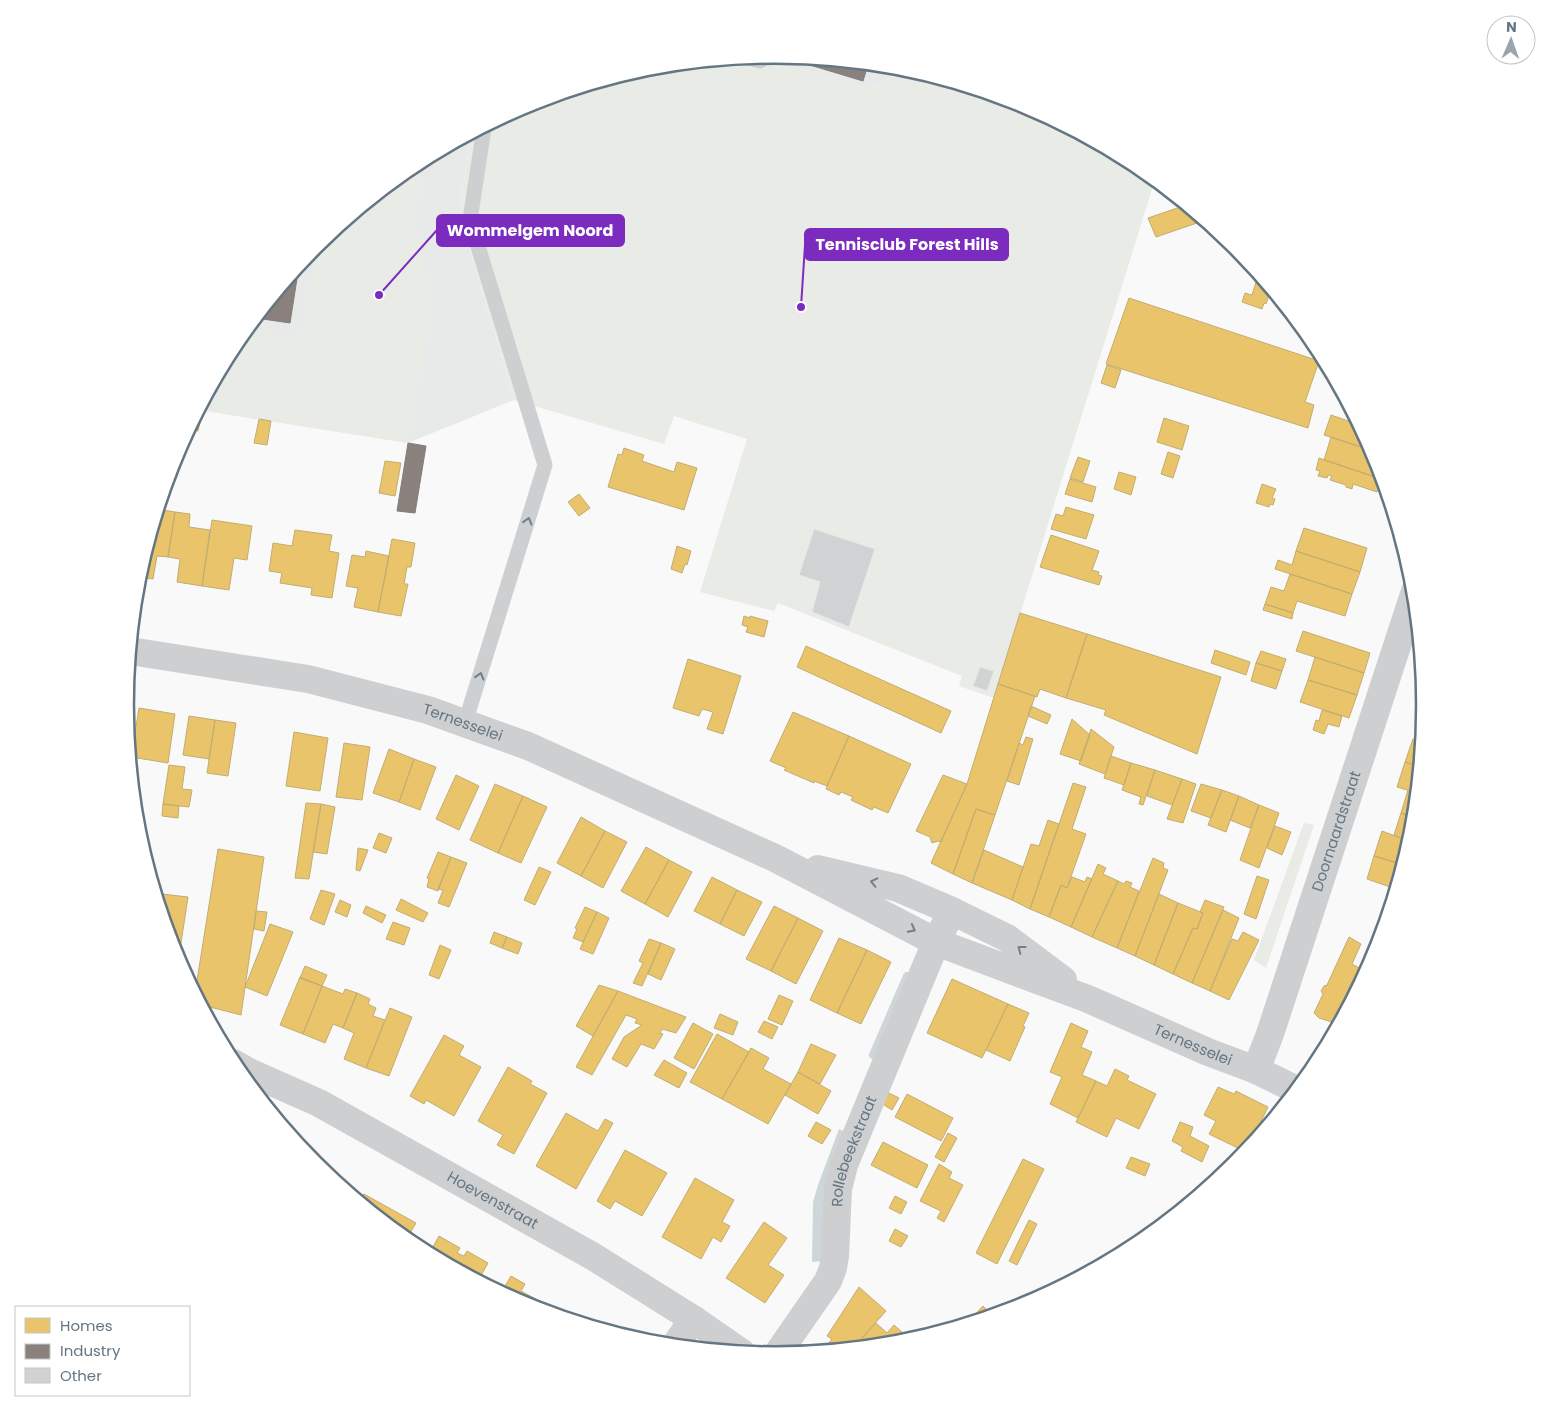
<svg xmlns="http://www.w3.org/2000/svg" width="1551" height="1411" font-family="Poppins,sans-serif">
  <rect width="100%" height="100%" fill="#f9f9f9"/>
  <path fill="#e8e9e9" d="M776,55l127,13 4,1 -37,20 -110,-32z
    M471,134l-12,80 55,186 -106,43 -208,-33 35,-66 81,-99 98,-81z"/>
  <path fill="#e8ebe6" d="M760,57l110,32 37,-20 118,36 112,60 23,19 -7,2 -159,512 -35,-12 3,-10 -184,-73 -4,8 -74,-19 47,-153 -73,-23 -10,28 -150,-44 -55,-186 12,-80 56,-30 122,-37z
    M424,160l-8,61 17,86 -25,136 -208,-33 35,-66 12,-15 53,9 16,-93 98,-81z
    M1304,823l10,2 -48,143 -12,-8z"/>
  <path fill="#ced6d9" d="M839,1129l8,4 -24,128 -11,1 1,-60 5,-17z"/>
  <path fill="#e9c46a" stroke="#c1ad72" d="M1186,205l8,7 3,11 -41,14 -8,-19z
    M1260,280l5,2 6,7 -5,15 -2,-1 -2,6 -20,-7 3,-9 7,2 4,-13z
    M1129,298l190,63 -14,41 9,3 -6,23 -202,-64z
    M1107,365l14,5 -6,18 -14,-5z
    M198,412l4,1 -4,18 -9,-2z
    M1331,415l26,9 1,-2 15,29 -49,-16z
    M1164,418l25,8 -7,24 -25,-8z
    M259,419l12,2 -4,24 -13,-2z
    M1331,437l42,14 11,29 -60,-20z
    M624,448l20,7 -2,6 32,11 3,-10 20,6 -13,42 -76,-23 10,-33 4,1z
    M1168,452l12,4 -7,22 -12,-4z
    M1078,457l12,4 -7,21 -13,-4z
    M1319,458l62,21 -4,13 -24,-8 -1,5 -6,-2v-2l-16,-5 2,-4 -4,-1 -1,3 -9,-2 2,-5 -4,-1z
    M385,461l16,2 -6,33 -16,-3z
    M1119,472l17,5 -5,18 -17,-6z
    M1070,479l26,8 -4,15 -27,-8z
    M1262,484l14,5 -4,9 3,1 -2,6 -3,-1 -1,3 -13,-4z
    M579,494l11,14 -11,8 -11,-14z
    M1066,507l28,8 -8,24 -35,-10 5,-15 7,2z
    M163,510l12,2 -7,45 -11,-1 -4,23 -15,-2 19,-61h5z
    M175,512l15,2 -1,13 21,3 -8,56 -25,-4 3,-23 -12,-2z
    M212,520l40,6 -5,34 -13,-2 -5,32 -27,-4z
    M1304,528l63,20 -7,24 -64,-21z
    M295,530l37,5 -3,16 10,2 -7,45 -21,-3 1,-7 -32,-5 2,-10 -13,-2 4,-28 19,3z
    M1051,535l48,16 -7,19 7,2 -1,3 4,1 -3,9 -59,-18z
    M392,539l23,4 -4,24h-4l-3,17h4l-7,32 -23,-4z
    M677,546l14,5 -4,14 -2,-1 -3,9 -11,-4z
    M366,551l23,5 -11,56 -24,-5 4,-19 -12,-2 6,-31 13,2z
    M1296,551l64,21 -8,22 -77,-25 3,-9 14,5z
    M1290,574l62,20 -7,22 -48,-15 -4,12 -28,-9 6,-17 13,4z
    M1265,604l28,9 -1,6 -29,-9z
    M1020,613l67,21 -21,64 -26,-9 -3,8 -39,-13z
    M744,616l6,2v-2l18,5 -4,16 -18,-5 2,-5 -6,-2z
    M1303,631l67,22 -6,20 -68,-22z
    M1087,634l134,43 -24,77 -93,-39 2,-5 -40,-12z
    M806,646l145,65 -10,22 -144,-66z
    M1215,650l35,12 -4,13 -35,-12z
    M1261,651l25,8 -4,12 -26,-8z
    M1315,657l49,16 -7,22 -49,-15z
    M688,659l53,17 -18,58 -16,-5 6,-17 -11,-3 -3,7 -26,-8z
    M1256,663l26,8 -6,18 -25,-8z
    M1308,680l49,15 -8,23 -49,-16z
    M998,684l37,12 -40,119 -19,-6 -23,65 -22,-11 36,-79z
    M1426,702v4l-1,12 -5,-1z
    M1031,706l20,9 -4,9 -19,-8z
    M139,708l36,6 -7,49 -37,-6z
    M1322,710l20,6 -3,11 -11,-3 -4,10 -11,-4 3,-10 3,1z
    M793,712l56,24 -22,50 -13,-5v2l-30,-13 2,-2 -16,-7z
    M189,716l26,4 -6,39 -26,-4z
    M1072,719l18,16 -9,26 -21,-7z
    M215,720l21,3 -8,53 -21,-3z
    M1091,729l23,18 -9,27 -26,-10z
    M294,732l34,6 -8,53 -34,-5z
    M849,736l62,28 -23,49 -14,-6 -2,3 -21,-10 2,-3 -12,-5 -2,3 -13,-6z
    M1026,737l7,2 -14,46 -12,-4 12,-38 4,2z
    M1413,739l9,3 -2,25 -15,-5z
    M344,743l26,4 -8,53 -26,-3z
    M389,749l25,10 -15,43 -26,-9z
    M1111,756l20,7 -7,22 -20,-7z
    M414,759l22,8 -16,43 -21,-8z
    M1405,762l15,5 -3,26 -20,-6z
    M1131,763l24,7 -12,35 -4,-1 2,-7 -19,-7z
    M169,765l16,2 -3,22 10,1 -3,17 -26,-3z
    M1155,770l27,9 -10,26 -25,-9z
    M456,775l23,11 -20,44 -23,-11z
    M943,775l24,9 -26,58 -3,-1 -6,2 -2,-6 -14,-6z
    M1182,779l14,5 -13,39 -16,-4z
    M1073,783l13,4 -14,42 14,5 -19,54 -6,-3 -12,32 -19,-8z
    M495,784l28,12 -25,57 -28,-13z
    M1201,784l21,6 -11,28 -20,-7z
    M1222,790l17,6 -13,36 -18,-7z
    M1408,790l9,3 -2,25 -14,-5z
    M523,796l24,11 -26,56 -23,-10z
    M1239,796l20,9 -9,23 -20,-8z
    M306,803l15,1 -12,75 -14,-1z
    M163,804l16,2 -1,12 -16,-2z
    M321,804l14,3 -8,47 -14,-2z
    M1259,805l20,8 -20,55 -19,-8z
    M976,809l19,6 -23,68 -19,-9z
    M1401,813l14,5 -4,24 -17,-7z
    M581,817l24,14 -24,45 -24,-13z
    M1048,820l11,4 -29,85 -18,-9 19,-56 8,2z
    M1275,826l16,6 -9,23 -15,-7z
    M605,831l22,11 -24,46 -22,-12z
    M1382,831l29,11 -7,23 -30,-9z
    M379,833l13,5 -6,15 -13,-5z
    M646,847l23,13 -24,44 -24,-13z
    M358,848l10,2 -8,21 -4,-1z
    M218,849l46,8 -23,158 -39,-10 -7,-12z
    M984,850l39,17 -11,33 -40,-17z
    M438,852l13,5 -13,34 -11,-4 2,-8 -2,-1z
    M1374,856l30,9 -8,24 -29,-10z
    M451,857l16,6 -18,44 -11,-4 5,-13 -5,-1z
    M1153,858l11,5 -1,5 5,2 -33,86 -18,-8z
    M669,860l23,12 -24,45 -23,-13z
    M147,864l7,1 -2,14z
    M1098,864l8,4 -3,6 15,7 -26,56 -21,-10z
    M539,867l12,5 -16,33 -11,-5z
    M1257,876l12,4 -13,39 -12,-5z
    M712,877l25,13 -17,34 -26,-13z
    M1072,877l13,5 2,-5 5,2 -21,48 -22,-10 12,-32 6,3z
    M1118,881l6,3 2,-3 6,2 -2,4 9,4 -22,57 -25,-11z
    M321,890l14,4 -11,31 -14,-6z
    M737,890l25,12 -18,34 -24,-12z
    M162,894l26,3 -9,59 -5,-2 -15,-50z
    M1159,894l19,9 -24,62 -19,-9z
    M401,899l27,14 -5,9 -27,-12z
    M340,900l11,5 -4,12 -12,-5z
    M1205,900l19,7 -32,76 -19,-9 20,-46 4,1 6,-16 -3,-1z
    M1178,903l25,10 -6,16 -4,-1 -20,46 -19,-9z
    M366,906l20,9 -4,8 -19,-10z
    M774,906l24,12 -27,53 -25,-12z
    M585,907l12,5 -14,30 -10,-4 4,-9 -2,-1z
    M1223,910l16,8 -29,73 -18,-8z
    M256,911l11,1 -3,19 -10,-2z
    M597,912l12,6 -16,36 -13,-5z
    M798,918l25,13 -27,53 -25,-13z
    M393,922l17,6 -6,17 -18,-6z
    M270,924l23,8 -26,64 -22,-9z
    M494,932l13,5 -5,11 -12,-5z
    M1243,932l16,8 -30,60 -19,-9 22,-52 6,2z
    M507,937l15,6 -4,11 -16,-6z
    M1349,937l12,7 -9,20 11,6 -25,54 -19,-6 -5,-5 9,-19 -2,-3 3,-5 3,-1z
    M839,938l28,12 -30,63 -27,-13z
    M649,939l12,4 -19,43 -9,-3 10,-20 -4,-2z
    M661,943l14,6 -14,31 -13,-6z
    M440,945l11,5 -12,29 -10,-4z
    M867,950l24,12 -30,62 -24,-11z
    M305,966l22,9 -5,11 -22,-8z
    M300,977l22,9 -19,48 -23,-9z
    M952,979l56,25 -26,54 -55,-25z
    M599,985l19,6 -25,45 -17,-10z
    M322,986l21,8 2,-5 12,4 -14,35 -10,-4 -8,19 -22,-9z
    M618,991l68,26 -10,16 -14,-4 -2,4 3,1 -9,15 -13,-5 -14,23 -15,-8 12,-22 18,-12 -7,-2 2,-4 -11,-4 -34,60 -16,-8z
    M357,993l13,6 -2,5 8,4 -3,8 12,4 -19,48 -22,-9 10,-26 -11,-5z
    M779,995l14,6 -11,24 -14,-6z
    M1008,1004l21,9 -6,13 2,1 -15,34 -24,-11z
    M390,1008l22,9 -23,59 -23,-8z
    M720,1014l18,8 -5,13 -19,-7z
    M764,1021l14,6 -6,12 -14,-7z
    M693,1023l20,11 -19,35 -20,-11z
    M1071,1023l17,8 -7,16 11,5 -10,23 14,6 -18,37 -28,-14 12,-27 -12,-5z
    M717,1034l32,18 -27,47 -32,-17z
    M444,1035l20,11 -5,9 22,12 -27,49 -28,-16 -2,4 -14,-8z
    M811,1044l25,11 -16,29 -22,-12z
    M751,1048l18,10 -6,11 28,15 -23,40 -46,-25z
    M664,1060l23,13 -8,15 -25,-13z
    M508,1067l24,14 -2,3 17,9 -33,61 -17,-9 6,-10 -25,-14z
    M1115,1069l14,7 -2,4 29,14 -17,35 -23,-11 -9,19 -31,-15 20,-41 11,5z
    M798,1072l33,19 -13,23 -33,-19z
    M1218,1087l16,7 2,-3 32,16 -22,45 -37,-18 7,-13 -12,-6z
    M887,1092l12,6 -7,12 -11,-7z
    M907,1094l46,24 -12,23 -46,-24z
    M566,1113l32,18 7,-12 8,4 -37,66 -40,-23z
    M816,1122l15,8 -9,14 -14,-8z
    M1180,1122l13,5 -3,9 19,10 -7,16 -21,-11 2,-4 -11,-6z
    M948,1133l9,5 -13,24 -9,-5z
    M883,1142l45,23 -11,23 -46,-23z
    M625,1150l42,23 -25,43 -27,-15 -5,8 -13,-8z
    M1131,1157l19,7 -5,12 -19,-8z
    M1023,1159l21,10 -47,95 -21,-11z
    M939,1164l13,8 -3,6 14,7 -19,37 -7,-4 4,-7 -21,-10z
    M321,1170l23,12 -3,4z
    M695,1178l39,22 -12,22 8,4 -9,16 -8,-5 -12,22 -39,-22z
    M364,1194l52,29 -10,17 -47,-39z
    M895,1196l12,6 -6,12 -12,-6z
    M1029,1220l8,4 -20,41 -8,-4z
    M764,1222l23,16 -19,27 16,10 -19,28 -39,-25z
    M895,1229l13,7 -7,11 -12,-6z
    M439,1236l21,12 -3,5 7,3 3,-5 21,12 -10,18 -49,-27z
    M511,1276l14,8 -4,7 37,20 -3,4 -29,-9 -25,-13z
    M859,1287l27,24 -33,37 -24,3 -4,-3 7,-9 -5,-3z
    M983,1306l10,10 -24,7 -1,-1z
    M582,1318l13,8 1,-1 11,6 -28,-9z
    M876,1323l11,10 7,-8 9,8 -11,12 -39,3z"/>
  <path fill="#8a817c" stroke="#7f7e7e" d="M808,58l45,5 14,5 -4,13 -53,-16 1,-4 -4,-1z
    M299,266l-9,57 -34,-5z
    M408,443l18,3 -11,67 -18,-2z"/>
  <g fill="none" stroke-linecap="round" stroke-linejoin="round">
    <path stroke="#ced6d9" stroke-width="8" d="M873,1055l34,-79"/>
  </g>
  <path fill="#d0d2d3" stroke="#e8e8e8" d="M814,529l61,20 -26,78 -37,-15 8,-30 -21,-7z
    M980,667l14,4 -7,20 -14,-5z"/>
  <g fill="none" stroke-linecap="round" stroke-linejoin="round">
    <path stroke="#cecfd0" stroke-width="15" d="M749,58l11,3
      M465,723l80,-258 -75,-245 14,-92"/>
    <g stroke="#cecfd0" stroke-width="28">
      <path id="s1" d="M130,651l178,28 120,31 100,36 247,112 161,84 152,57 120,53 48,18 41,20"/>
      <path d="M818,869l80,19 54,23 55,27 56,42"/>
      <path id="s2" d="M1256,1070l14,-36 145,-443"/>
      <path d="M675,1346l18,-27"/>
      <path id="s3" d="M776,1356l52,-75 5,-13 2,-12 3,-67 6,-24 92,-223 16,-31"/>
    </g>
    <path stroke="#cecfd0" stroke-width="28" id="s4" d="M233,1063l16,9 70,31 275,154 99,62 49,34"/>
  </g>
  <defs><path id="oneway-chevron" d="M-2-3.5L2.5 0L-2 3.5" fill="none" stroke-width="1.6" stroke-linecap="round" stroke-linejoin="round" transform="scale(1.25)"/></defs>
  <g stroke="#707f8b">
    <use href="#oneway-chevron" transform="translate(528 521) rotate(-73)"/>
    <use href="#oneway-chevron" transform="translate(480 676) rotate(-73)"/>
    <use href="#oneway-chevron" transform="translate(874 882) rotate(-167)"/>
    <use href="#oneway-chevron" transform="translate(912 929) rotate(28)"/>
    <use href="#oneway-chevron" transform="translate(1021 949) rotate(-143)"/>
  </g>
  <g text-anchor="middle" stroke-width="5" stroke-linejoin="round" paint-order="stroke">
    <g font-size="15" fill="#657683" stroke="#fff">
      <text dy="5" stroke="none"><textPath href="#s1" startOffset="341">Ternesselei</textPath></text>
      <text dy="5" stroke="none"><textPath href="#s2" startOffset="252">Doornaardstraat</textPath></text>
      <text dy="5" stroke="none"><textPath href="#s1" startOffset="1140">Ternesselei</textPath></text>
      <text dy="5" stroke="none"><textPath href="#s3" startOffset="225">Rollebeekstraat</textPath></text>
      <text dy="5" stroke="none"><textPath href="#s4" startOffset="294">Hoevenstraat</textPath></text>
    </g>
  </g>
  <path d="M0 0H1551V1411H0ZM134 705a641 641 0 1 1 1282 0a641 641 0 1 1-1282 0Z" fill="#fff" fill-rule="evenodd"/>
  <path fill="none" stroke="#657683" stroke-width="2.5" d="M134 705a641 641 0 1 1 1282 0a641 641 0 1 1-1282 0Z"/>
  <path fill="none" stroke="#7b2cbf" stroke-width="2" d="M379 295L437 230M801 307L805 245"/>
  <g fill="#7b2cbf" stroke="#fff" stroke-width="2">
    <circle cx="379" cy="295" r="5"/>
    <circle cx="801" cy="307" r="5"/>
  </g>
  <g fill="#7b2cbf" stroke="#7b2cbf" stroke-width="2">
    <rect x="437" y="215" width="187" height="31" rx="5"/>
    <rect x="805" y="229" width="203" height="31" rx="5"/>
  </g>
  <g font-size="16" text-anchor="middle" font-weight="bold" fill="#fff">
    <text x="530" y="236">Wommelgem Noord</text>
    <text x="907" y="250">Tennisclub Forest Hills</text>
  </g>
  <rect x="15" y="1306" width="175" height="90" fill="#ffffff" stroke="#c1c8cd"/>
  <rect x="25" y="1318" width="25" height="15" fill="#e9c46a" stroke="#c1c8cd"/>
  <text x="60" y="1331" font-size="15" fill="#657683">Homes</text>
  <rect x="25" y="1344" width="25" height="15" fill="#8a817c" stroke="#c1c8cd"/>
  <text x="60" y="1356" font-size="15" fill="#657683">Industry</text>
  <rect x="25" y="1368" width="25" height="15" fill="#d0d2d3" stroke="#c1c8cd"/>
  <text x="60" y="1381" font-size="15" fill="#657683">Other</text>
  <g transform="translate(1511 40) rotate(2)"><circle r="24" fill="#ffffff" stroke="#c1c8cd"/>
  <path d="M0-4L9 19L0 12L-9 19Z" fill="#99a4ac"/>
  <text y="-8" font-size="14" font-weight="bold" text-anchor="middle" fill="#657683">N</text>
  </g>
</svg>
